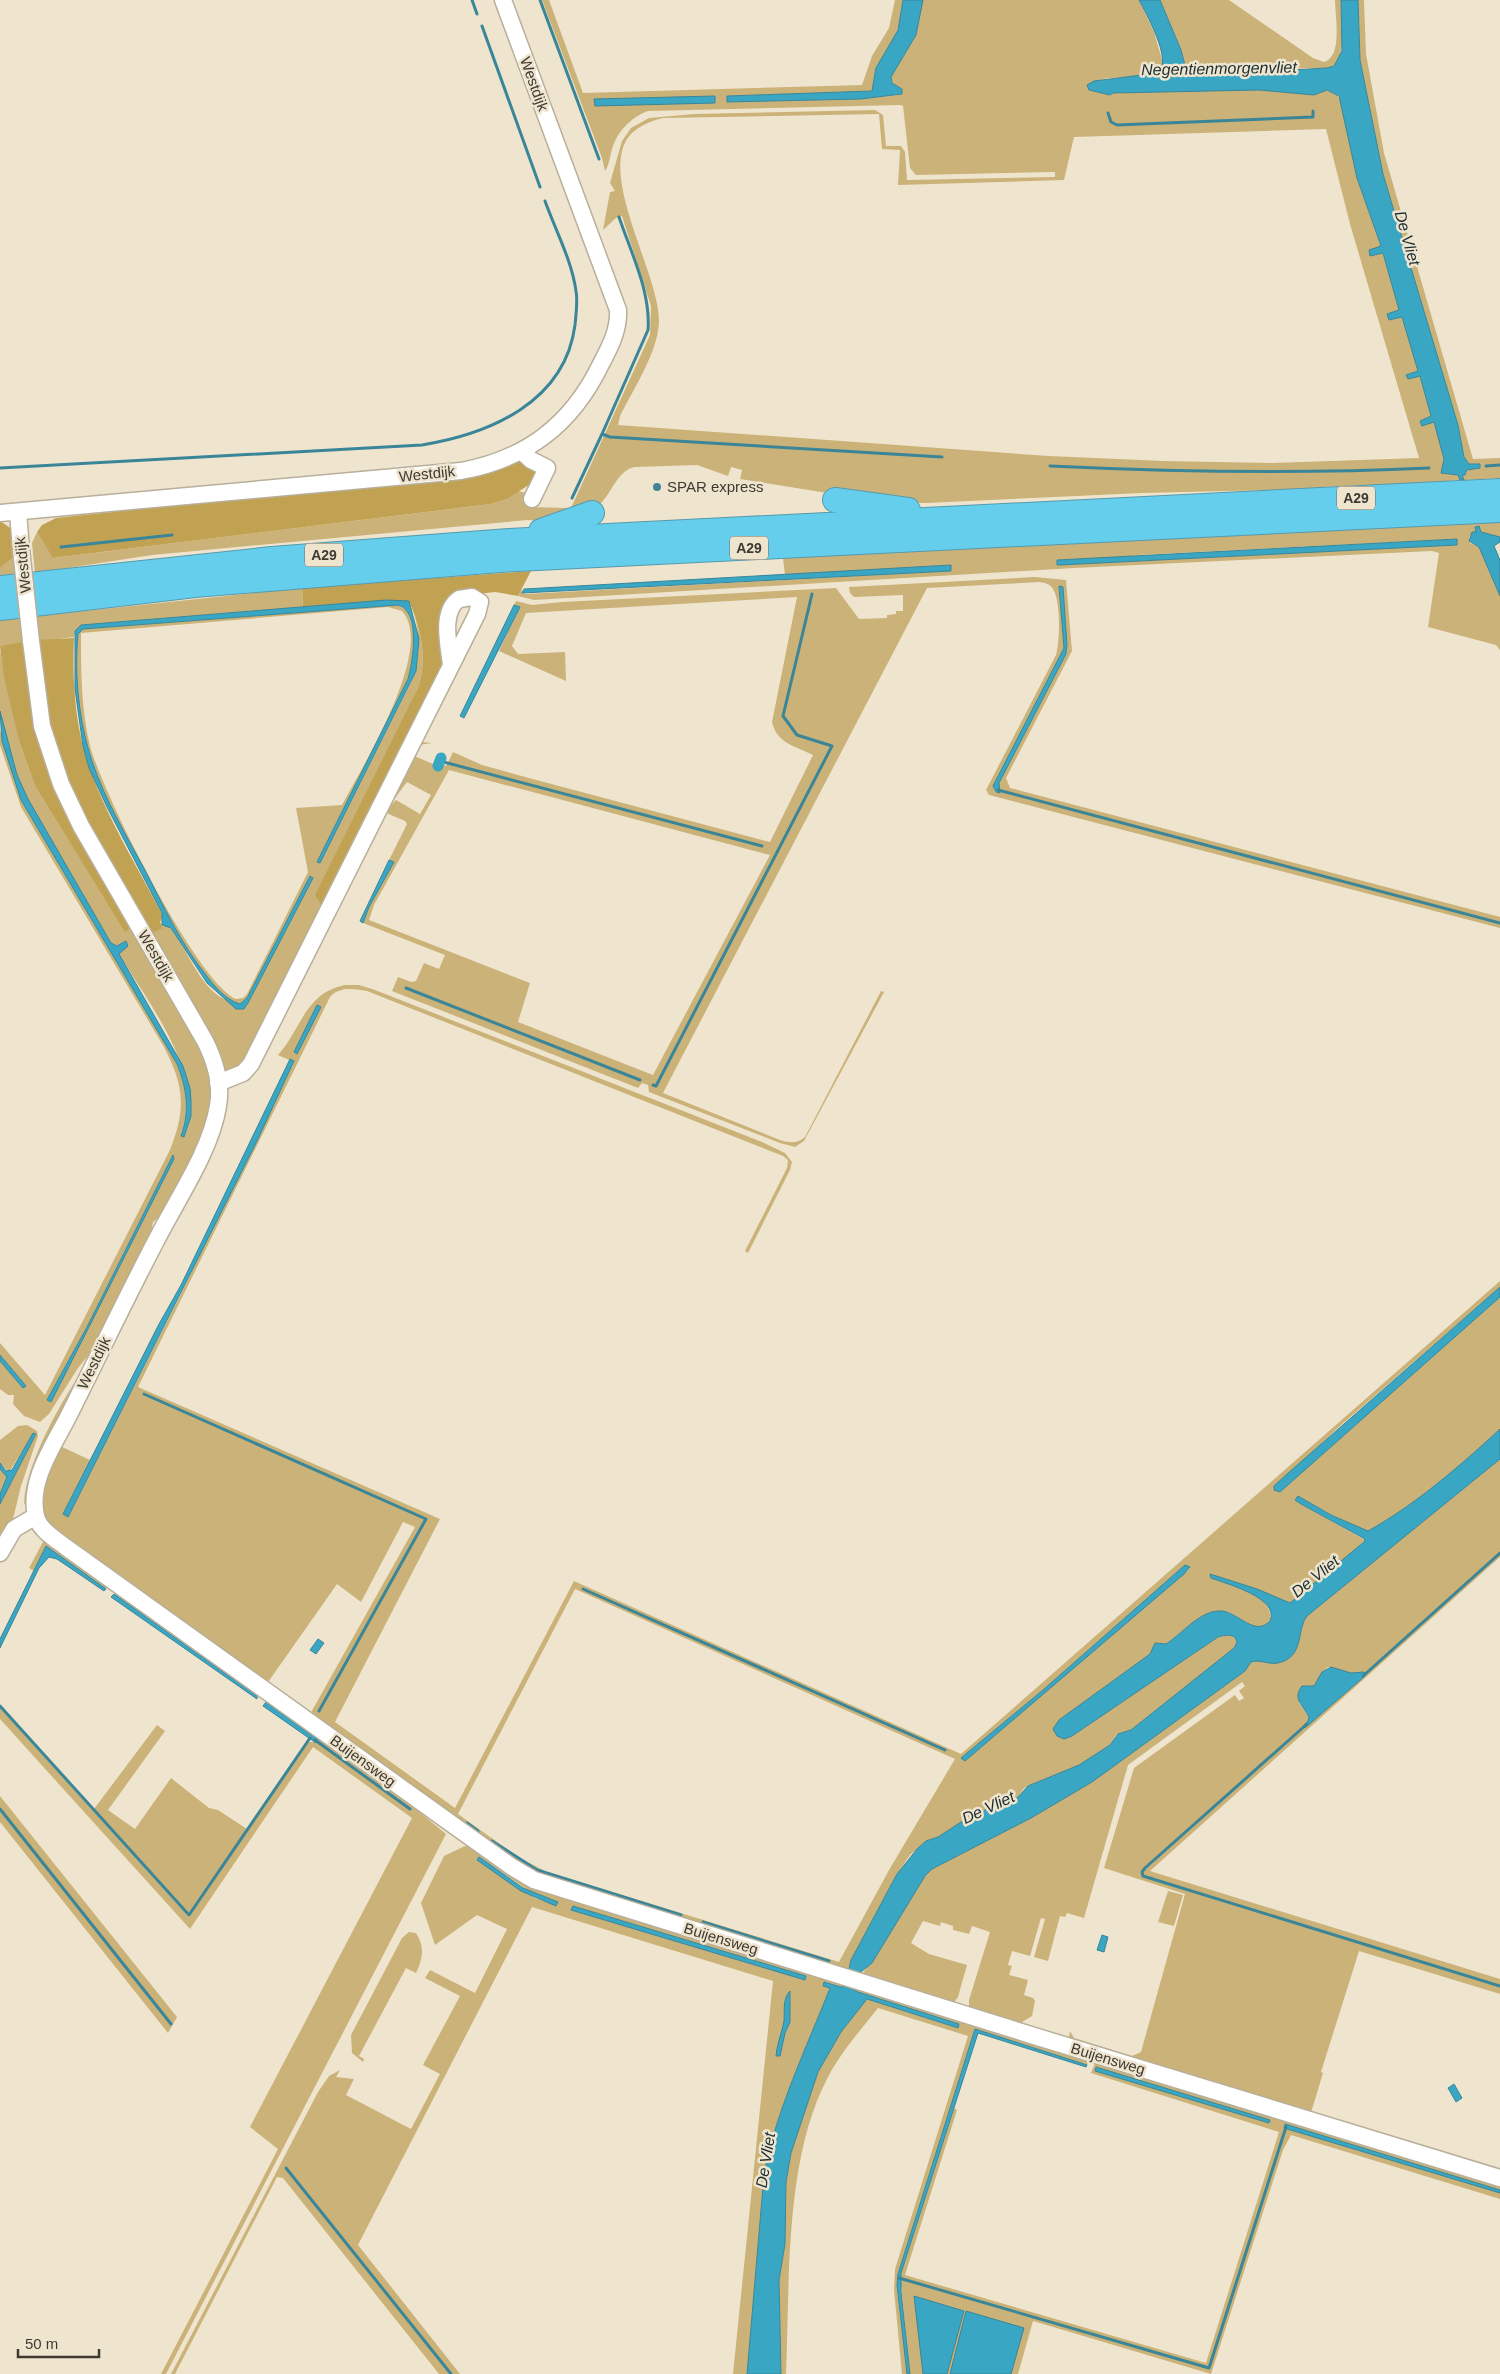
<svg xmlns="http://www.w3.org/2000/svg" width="1500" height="2374" font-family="Helvetica,sans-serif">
  <rect width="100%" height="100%" fill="#efe5cf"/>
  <path fill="#cbb278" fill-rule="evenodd" d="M542,0h7l34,93 279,-8 10,-29 17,-28 6,-28h8c-1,13 -3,26 -9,38 -11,21 -20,28 -21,53l-146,5v6l134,-3 37,-4 4,-6 -10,-6 -1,-6 25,-42 7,-35h216l15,32 9,31c-9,19 -42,12 -59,16 -5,1 -11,4 -15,6v3l21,7 3,-2 100,-3h61l36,4 14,-4 12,3 5,9 16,76 24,69 -11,9 13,-3 17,57 -12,4 2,6 12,-3 16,54 -11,4 13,1 11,40 -11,5 14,1 10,35 -2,16 16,2 2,5 -94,7 -1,-2 -44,2v2l-179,4 -215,10 -44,-1 -143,-23 2,-9 -11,-3 -3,9 -31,-11 -62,2c-17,2 -24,28 -36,38 -15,13 -53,16 -71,15l-376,35 -117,18 -3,-30 5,-11 17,26 437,-54 16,-5 11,-8 8,2 1,14 44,1 79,-173 1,-29 -29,-90 -6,2 -13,12 7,-38 5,-1 -5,-8 12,-42 9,-13 18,-10 45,-4 181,-4 8,5 3,31h15l4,6 2,28 148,-3v-5l-139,3 -6,-7 -7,-62 -3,-1 -252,6c-17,6 -31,21 -36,38 -2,7 -3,17 -7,22l-3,-13zM879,114l3,35 18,1 -2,35 166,-5 10,-43 252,-8 24,95 69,234 -147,5 -108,-2 -115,-5 -431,-31 2,-9c13,-26 39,-66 39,-95 0,-47 -58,-140 -32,-182 7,-11 23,-18 36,-21z
    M1160,0h69l84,58 11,4c19,-5 11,-46 11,-62h6c0,17 8,64 -13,68l-134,2 -10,-6 -3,-14z
    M1358,0h6l2,54 18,99 89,306 27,-1v20l-36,2 -2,-5h3l4,-6 11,-1v-4h-11l-5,-7 -6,-32 -75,-251 -23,-114z
    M1500,522v15l-19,-4 -2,-6 -2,5h-5l-3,6 1,5 9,4 21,49v54l-4,-5 -68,-18 11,-74 -7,-2 -358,17 -540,32 -16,-4 4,-7v4l4,1 425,-23v-6h-2l-164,10 -2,-17zM1456,539l1,6 -397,20 78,-10z
    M11,556h3l4,20 -18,2v-10z
    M1035,577l31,3 6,71 -66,127 4,10 490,129v11l-511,-133 -3,-5 70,-135c4,-14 5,-53 -3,-66 -3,-5 -8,-6 -13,-7l-113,6 -264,505 117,47c10,3 17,4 25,-3l76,-146 3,1 -80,149 -9,6 -15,-4 -131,-51 -1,-7 -6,-2 -4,5 -246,-97 6,-14 13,5 5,-1 8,-18 15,6 6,-14 -82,-32 6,-16 25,-45 -5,-2 18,-36 -2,-3 -21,-9 12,-12 24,14 11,-19 -24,-13 -12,16 -7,3 -2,-2 30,-55 6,-2 10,1 -13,2 -7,10 28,12 7,-2 6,-13 29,13 47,13 241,64 43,-87c-17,-9 -36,-11 -41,-33l25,-125 -271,16 -14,33 6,8 47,-2 1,29 -67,-30 20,-43 -5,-3 2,-4 16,4 30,-3 274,-14 23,31 28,-1v-3l9,-1v-3h7v-16l-49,2 -4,-4 -1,-6zM1059,587h4l4,65 -68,131 1,10 -5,-1 -2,-6 71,-138zM449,770l321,85 -117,220 -135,-53 12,-39 -161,-63 5,-15z
    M302,588l1,19 -222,18 -6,6 -1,6 -74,9v-26z
    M398,605l9,6c10,21 7,46 1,68l-91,183 3,1 92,-183c8,-21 8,-42 3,-64 8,25 11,47 3,72l-93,223 -77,151 -20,11 -5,-4 -74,-135 14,-7 -1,-2 7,1c17,20 30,61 55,73 7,3 15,5 22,8l67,-129 -3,-2 -63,122 -7,6c-14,-5 -26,-18 -35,-29 -23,-30 -41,-67 -59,-101 -19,-37 -41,-73 -54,-113 -13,-39 -18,-86 -14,-127l5,-5zM388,607l14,4c34,37 -40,156 -60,194l-46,3 12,64 -61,122 -4,4 -7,1c-40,-17 -134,-208 -146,-253 -9,-37 -9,-76 -9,-113z
    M0,650l19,91 16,45 90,145 9,-5 69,120 11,43 -4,33 -47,93 -10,7 -3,15 -55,110 -17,21 -29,46 -9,8 -16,-6 -11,-12 1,-9h-6l-8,-6v-28l23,27 3,-2 -26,-31v-12l45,52 124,-243c17,-41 16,-65 -5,-105l-143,-240 -21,-62v-15l21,70 156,264c10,25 12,47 4,71l3,2c26,-56 -37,-136 -65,-183l9,-8 -2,-5 -9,5 -6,-3c-40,-68 -102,-152 -111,-232 0,-20 0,-41 0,-61zM173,1155l1,4 -124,243 -3,-2 40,-73z
    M345,985h14l16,5 387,152 23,11 7,9 -2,8 -42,83 -3,-2 42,-83 1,-8 -5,-4 -416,-165c-13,-2 -27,-5 -37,6l-192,390 302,132 -105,203 120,86 119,-227 387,173 539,-473v6l-160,139 -67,63 7,3 220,-195v132c-40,37 -85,76 -132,102l-37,-16 -33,-19 3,8 64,36 -11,12 -64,51 -18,-7h-15c14,9 22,31 -2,31 -10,-4 -18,-12 -28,-15 -23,-6 -44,21 -61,32l-10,-1 -6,11 -89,65 -6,14 9,6 8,-3 146,-99 12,-2 7,5 -3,8 -103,82 -15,5 -6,10 -31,20 -55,23 -7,10 -10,7 -20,3 -12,11 -14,3 -23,15 -12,4 -16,14 -13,19 -46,86 -3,13 -316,-100 -192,-140 -31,-17 106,-189 -12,-5 -42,80 -24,-18 -71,101 -193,-139c-7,-7 -18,-14 -23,-22 -19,-25 0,-54 10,-78l30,14 -27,54 5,3 112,-221 114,-234 -16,-7c24,-27 27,-62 67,-70zM1185,1565l5,3 -6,6 -219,187 -3,-4 81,-67zM575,1589l380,170 -66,111 -50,92 -294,-91 -27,-14 -60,-43z
    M88,1363l-60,143h-2l-2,-3c2,-41 39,-106 64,-140z
    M27,1425l10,6 1,5 -17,50 -8,33 -13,25v-40l36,-70 -2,-1 -25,39 -9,-9v-23l18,-14z
    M1500,1459v98l-350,314 350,108v15l-141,-43 -38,121 2,1 -13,43 -239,-72 -2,-7 1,-6 4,7 58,18 9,-4 44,-158 -81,-26 30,-100 101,-73 4,6 5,-3 -5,-7 6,-5 -3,-4 -114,83 -44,153 -17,-5 -2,4 -5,-1 -12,45 -14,-4 11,-38 -4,-1 -11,38 -18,-5 -4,14 4,1 -3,9 19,5 -4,15 9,3 2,3 -3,15 -17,10 -46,-15v-11l21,-68 -18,-6 -3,8 -16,-4v-4l-12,-4 -1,4 -17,-5 -12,22 18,11 38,11 -9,32 -6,8 -92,-28 23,-32 40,-66 9,-10 99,-51 61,-36 153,-111 6,-9c9,-3 18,3 27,1 26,-6 18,-33 29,-47zM1328,1667l23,6 13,-1 2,2 -61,54 -1,-2 4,-5 1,-4 -10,-14 8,-16 7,-1 8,-14z
    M0,1469l7,8 -7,17z
    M44,1540l64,45 -2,4 -60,-43 -12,25 -5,-3z
    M116,1591l142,104 -144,-101z
    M272,1700l145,104v6l29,24 -280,540h-5l117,-225 -28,-22 162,-309 -99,-71 -123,182 -190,-210v-11l189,209 119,-175h8l2,-2 -52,-38z
    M157,1725l8,6 -57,79 27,19 36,-51 38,30 9,2 29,19 -58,85 -95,-105z
    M0,1796l177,221 -9,16 -168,-211z
    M465,1846l6,1 42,26 333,109 -3,5 -18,-5 -2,4 7,2c-24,61 -54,121 -66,187l-17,199h-14l40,-393 -241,-74 -174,338 102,129h-21l-156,-196 -6,-1 -102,197h-4l147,-282 11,-16 11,-6 -4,7 18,2 -8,16 65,34 29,-55 -17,-9 37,-69 -35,-18 5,-8 45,23 32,-64 -30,-14 -42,30 -14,-42 23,-47zM479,1857l50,34 28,11v3l-22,-7 -58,-38zM573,1906l233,70 -1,4 -233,-70z
    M1168,1891l15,4 -9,31 -16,-4z
    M409,1932l7,1c9,14 7,25 0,40l-10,-5 -47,88 5,3 -1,3 -11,-9 -1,-18 51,-97z
    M857,1985l232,75v2l-2,3 -112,-36 -77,245 -1,11 10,89h-5l-8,-84 1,-21 73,-233 -90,-28c-18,23 -38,45 -51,71 -43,83 -37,203 -41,295h-5l-2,-94 6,-36 1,-62 5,-29 27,-81 23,-40 26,-33 90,29 2,-4 -104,-33z
    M1095,2063l405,120v16l-209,-64 -8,15 -72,224 -178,-53 -15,53h-108l-10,-98 54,-168 3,2 -52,165 301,88 73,-231 -188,-59z"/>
  <path fill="#c1a253" d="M522,461l10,6 5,7 -2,7 -28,18 -16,5 -438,54 -16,-26 5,-7 14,-7 159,-17z
    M0,521l12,8 2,27 -14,12z
    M531,571l-13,25 -23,-4 -34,4 -14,62 -122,253 -10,-16 103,-207c10,-30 3,-59 -9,-87l-106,6 -1,-19z
    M74,638c-2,43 1,90 16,131 18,51 48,99 73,147l-3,6 3,6 -14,6 -64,-112 -32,-72 -18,-110z
    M28,641l10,81 96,204 -9,6 -90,-146 -16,-45 -15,-64 -4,-31z"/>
  <path fill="#39a6c3" stroke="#3a8698" d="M903,0h20l-7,35 -25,42 1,6 10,6v5l-41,5 -134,3v-6l145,-5 4,-23 22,-38z
    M1139,0h21l21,50 4,15c17,13 116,4 142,3l7,-2 8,-15 -1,-51h17l2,60 23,114 75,251 6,32 5,7h11v4l-13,2 -2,5h-3l2,5h-4l-2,-5 -17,-2 3,-14 -10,-37 -12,4 -2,-5 11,-5 -11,-40 -12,3 -2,-4 12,-4 -16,-54 -13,3 -2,-6 12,-4 -16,-57 -13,3 -1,-6 12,-4 -24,-68 -18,-82 -12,-6 -13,5 -55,-5 -146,3 -3,2 -21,-5 -2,-5 7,-4 56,-7 12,-8c4,-16 -15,-51 -23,-66z
    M715,96v7l-120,3 -1,-7z
    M1479,526l2,6 19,5v5l-6,4 6,14v36l-21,-49 -10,-6 3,-9h4l-1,-5z
    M1457,539v6l-397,20h-3v-5z
    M951,565v6l-429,22 2,-4z
    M1059,586l4,1 4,58 -1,9 -67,129 1,10 -4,-1 -3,-6 71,-138z
    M386,600l23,1 10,38 -3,32 -96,192 -3,-1 91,-183c5,-17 13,-68 -10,-74l-315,24 -5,5c-4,41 1,88 14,127 13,39 34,74 53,109 18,35 36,74 61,105 8,11 20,25 34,29l7,-6 63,-122 3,2 -65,125 -4,6h-8l-29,-26 -36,-55 -9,-3v-12l-55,-106 -18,-39 -6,-22 -8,-57v-58l6,-6z
    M514,605l6,2 -56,111 -4,-2z
    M0,711l17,64 11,24 83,144 6,3 9,-5 2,5 -9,8 64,112 7,22 1,12v16l-7,21 -3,-1c9,-25 6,-47 -4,-72l-156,-264 -19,-59z
    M389,860l5,2 -25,45 -6,16 -3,-2z
    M317,1005l4,2 -24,47 -3,-2z
    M290,1059l4,2 -37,80 -189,376 -5,-3 96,-190 22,-39z
    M173,1155l1,4 -123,243 -4,-2 40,-73z
    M1500,1287v10l-220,195 -6,-2v-4l12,-11z
    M0,1355l26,31 -3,2 -23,-27z
    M1500,1429v30l-193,157c-11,14 -2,41 -29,47 -9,2 -18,-4 -27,-1l-6,9 -153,111 -61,36 -99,51 -7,7 -53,87 -11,9 -6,19 104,33 -1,4 -91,-29 -26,33 -23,40 -27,81 -5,29 -1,62 -6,36 2,94h-34l17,-199c12,-65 42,-126 66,-187l-7,-2 1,-4 17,5 4,-1 6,-26 46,-86 20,-25 9,-8 12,-4 23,-15 14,-3 12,-11 20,-3 10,-7 11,-12 51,-21 31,-20 8,-11 13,-4 103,-82 3,-6c-2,-9 -12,-7 -19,-5l-146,99 -8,3 -7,-3 -4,-7 6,-9 91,-66 5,-11 11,1c16,-10 35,-35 56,-33 17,2 33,26 48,10 10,-23 -43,-37 -59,-43l-1,-4 47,15 33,14 74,-61 1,-3 -64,-35 -6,-4 3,-4 33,19 37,16c47,-26 92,-65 132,-102z
    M33,1433l3,1 -36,70v-10l7,-17 -7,-8v-6l6,8 6,-1z
    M46,1546l60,43 -2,2 -47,-32 -8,-2 -10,11 -39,80v-9z
    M1185,1565l5,2 -6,7 -219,187 -4,-3 82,-68z
    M114,1594l143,102v3l-146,-102z
    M318,1639l6,4 -8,11 -6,-4z
    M1331,1667l20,6 13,-1 2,3 -61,53 -2,-2 5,-5 1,-4c-6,-12 -17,-18 -7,-31h12l8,-14z
    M266,1702l52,38 -2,3 -53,-37z
    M479,1857l44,31 35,14 -2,4 -35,-15 -44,-31z
    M573,1906l233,70 -1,4 -234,-70z
    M1102,1935l6,2 -4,15 -7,-2z
    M790,1991v31l-5,11 -5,23h-4c1,-13 6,-23 8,-35 1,-11 -2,-21 6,-30z
    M975,2029l112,36 -1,2 -108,-34 -77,240v19l9,82h-3l-10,-89 1,-11z
    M1096,2067l174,53 -1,3 -174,-52z
    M1454,2084l8,14 -6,4 -8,-14z
    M1285,2124l215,66v3l-216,-65z
    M914,2296l50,15 -17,63h-24z
    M966,2311l58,17 -13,46h-61z"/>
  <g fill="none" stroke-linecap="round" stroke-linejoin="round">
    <path stroke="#3a8698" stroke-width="3" d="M472,0l5,14
      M540,0l59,159
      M482,26l58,161
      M1108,113l3,9 6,3 196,-8v-6
      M619,217c12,36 32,75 29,113l-46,104 8,3 332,20
      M1050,466c126,6 253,8 379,2
      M1486,466l14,-1
      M0,468l422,-23c68,-11 143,-43 153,-120 1,-11 3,-23 1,-34 -4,-30 -21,-62 -31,-90
      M572,498l30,-64
      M61,547l111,-12
      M440,761l322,85
      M998,790l502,133
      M406,988l234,92
      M653,1085l3,1 176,-340 -35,-11 -14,-19 29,-122
      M144,1394l282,125 -107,192
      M583,1589l362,161
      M1363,1676l137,-123
      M0,1706l189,209 121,-177
      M1307,1724l-162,144 -3,4 1,4 357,110
      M315,1740l95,69
      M0,1809l171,215
      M467,1823l11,8
      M492,1841l45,29 144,45
      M703,1922l126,39
      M286,2168l165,206
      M899,2278l310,90 77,-241"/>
    <path stroke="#39a6c3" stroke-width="11" d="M438,766l3,-8"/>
    <g stroke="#b8af9a" stroke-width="19">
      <path id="minor" d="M521,451l10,9 16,8 -15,31
        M18,512l3,37
        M0,513l461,-42c66,-12 111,-47 140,-107 9,-17 18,-34 17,-54l-115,-310
        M31,641l11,85 19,58 20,42 124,215c10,20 17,43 13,65 -7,44 -40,92 -60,131 -31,59 -60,120 -90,180 -15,29 -40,65 -32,99 3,14 21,24 31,32l389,279 56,40 22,13 497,155 469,143
        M218,1083l25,-10 8,-9 226,-450 3,-12 -8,-5 -13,2c-19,13 -10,47 -8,66
        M0,1553l14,-24 22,-13"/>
    </g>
    <g stroke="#579aab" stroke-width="26">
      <path id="highway" d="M835,500l73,10
        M541,531l51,-18
        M0,588l272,-29 237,-18 991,-50
        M0,608l195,-23 305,-25 1000,-50"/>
    </g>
    <use href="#minor" stroke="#fff" stroke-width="16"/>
    <use href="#highway" stroke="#65ceec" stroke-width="24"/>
    <g stroke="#b8af9a" stroke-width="19" stroke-linecap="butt">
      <path id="minor-bridge" d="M21,549l10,92"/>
    </g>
    <use href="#minor-bridge" stroke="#fff" stroke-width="16"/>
  </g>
  <circle fill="#418294" stroke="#efe5cf" stroke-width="2" cx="657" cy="487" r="5"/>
  <g text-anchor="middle" stroke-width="5" stroke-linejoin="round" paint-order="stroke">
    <g fill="#efe5cf" stroke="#736d61" stroke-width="1">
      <rect x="1337" y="486.5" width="38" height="23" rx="4"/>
      <rect x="730" y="536.5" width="38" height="23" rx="4"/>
      <rect x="305" y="543.5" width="38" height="23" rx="4"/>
    </g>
    <g font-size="14" font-weight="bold" fill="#3e3a32">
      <text x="1356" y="503">A29</text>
      <text x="749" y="553">A29</text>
      <text x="324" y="560">A29</text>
    </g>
    <g font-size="15" fill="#3e3a32" stroke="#efe5cf">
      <text transform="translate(534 84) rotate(70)" y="5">Westdijk</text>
      <text transform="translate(427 474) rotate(-6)" y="5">Westdijk</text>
      <text transform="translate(23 565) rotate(-96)" y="5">Westdijk</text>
      <text transform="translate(156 956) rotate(60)" y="5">Westdijk</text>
      <text transform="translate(94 1363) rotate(-64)" y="5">Westdijk</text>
      <text transform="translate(363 1761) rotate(36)" y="5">Buijensweg</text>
      <text transform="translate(721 1939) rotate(17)" y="5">Buijensweg</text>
      <text transform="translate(1108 2059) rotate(17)" y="5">Buijensweg</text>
    </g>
    <g font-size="15" fill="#3e3a32" stroke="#efe5cf" text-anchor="start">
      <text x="667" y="492">SPAR express</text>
    </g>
    <g font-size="16" font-style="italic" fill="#1a2d33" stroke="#efe5cf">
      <text transform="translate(1219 68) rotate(-1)" y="6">Negentienmorgenvliet</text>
      <text transform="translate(1408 238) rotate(74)" y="6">De Vliet</text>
      <text transform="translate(1315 1576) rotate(-39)" y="6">De Vliet</text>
      <text transform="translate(988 1807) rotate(-25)" y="6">De Vliet</text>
      <text transform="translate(765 2160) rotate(-81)" y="6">De Vliet</text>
    </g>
  </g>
  <path d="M18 2349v8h81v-8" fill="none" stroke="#3e3a32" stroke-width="2.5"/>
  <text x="25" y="2349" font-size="15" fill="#3e3a32" stroke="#efe5cf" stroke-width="4" paint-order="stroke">50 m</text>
</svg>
